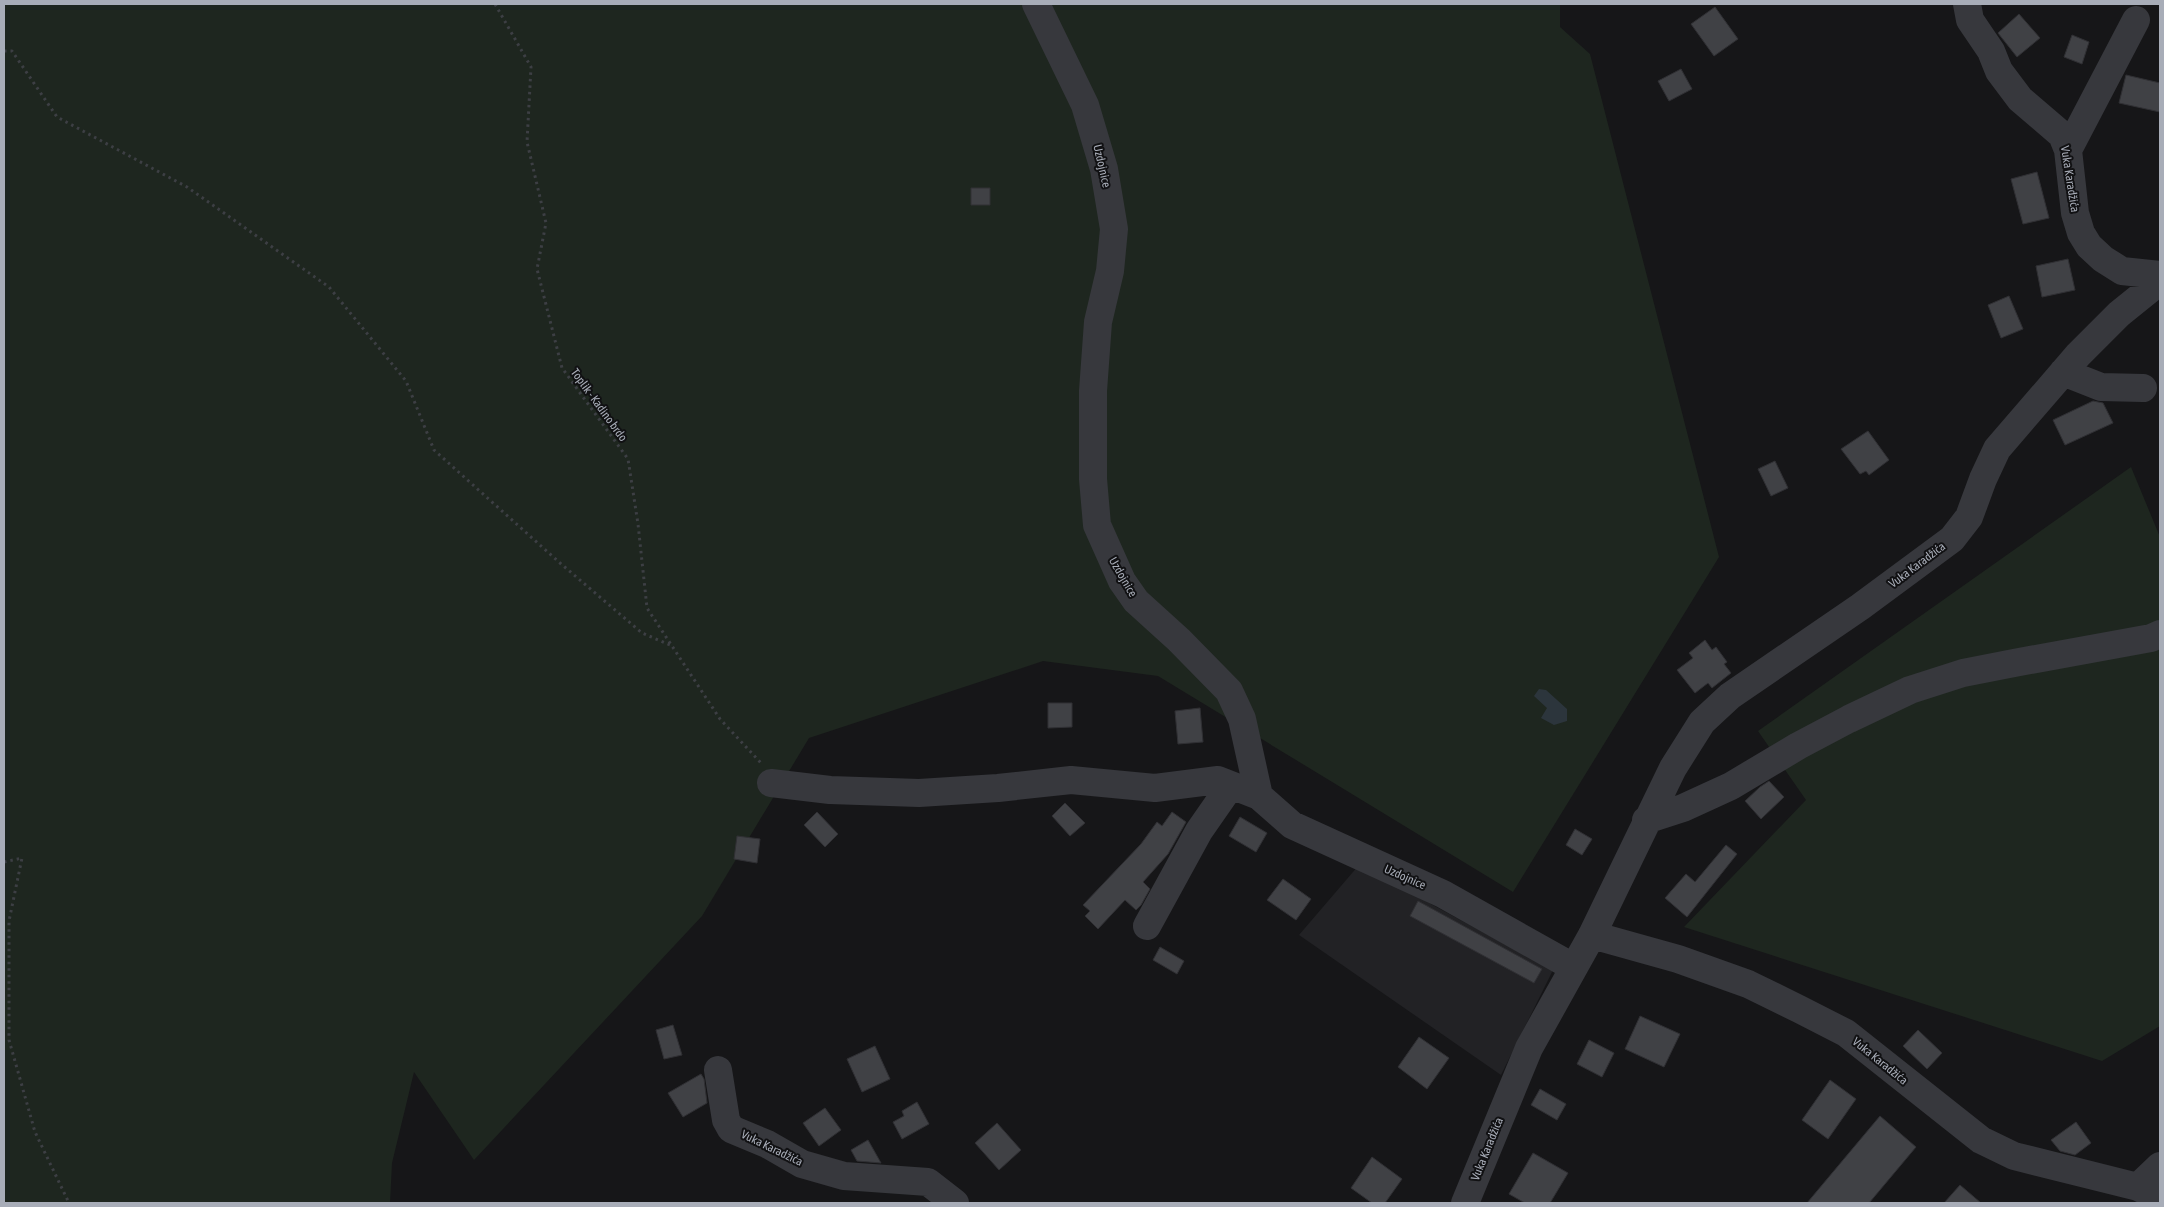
<svg xmlns="http://www.w3.org/2000/svg" width="2164" height="1207" font-family="'Asap Condensed',sans-serif">
  <rect width="100%" height="100%" fill="#161618"/>
  <path fill="#222225" d="M1359,865l194,105 -52,105 -202,-140z"/>
  <path fill="#1e261f" d="M4,4h1556v23l30,27 129,503 -206,335 -355,-216 -115,-15 -234,77 -107,178 -228,244 -60,-88 -22,91 -2,40h-386z
    M2131,467l29,70v489l-58,35 -418,-134 122,-127 -48,-69z"/>
  <path fill="#2c353c" d="M1539,689l7,1 21,19v12l-13,4 -13,-7 6,-10 -13,-12z"/>
  <path fill="#404145" stroke="#303034" d="M1715,7l23,32 -24,17 -23,-32z
    M2019,14l21,24 -23,19 -19,-24z
    M2072,35l17,7 -7,22 -18,-7z
    M1681,69l11,20 -23,12 -11,-20z
    M2126,75l34,8v29l-41,-9z
    M2037,172l12,46 -26,6 -12,-45z
    M971,188h19v17h-19z
    M2068,259l7,31 -33,7 -6,-31z
    M2009,296l14,33 -22,9 -13,-33z
    M2093,401l10,2 10,20 -48,22 -12,-25z
    M1868,431l21,29 -20,15 -3,-4 -6,3 -19,-25z
    M1775,461l13,27 -17,8 -13,-27z
    M1705,640l7,10 4,-3 11,15 -3,2 7,9 -19,15 -4,-5 -13,10 -18,-23 16,-12 -4,-5z
    M1048,703h24v24l-24,1z
    M1200,708l3,34 -25,2 -3,-33z
    M1769,781l15,16 -23,22 -16,-18 15,-14z
    M1065,803l20,20 -15,13 -18,-20z
    M817,812l21,22 -13,13 -21,-22z
    M1172,812l14,10 -18,32 -25,28 7,7 -9,16 -5,5 -11,-10 -27,29 -13,-13 5,-5 -7,-6 58,-61 16,-22 5,4z
    M1240,817l27,16 -11,19 -27,-16z
    M1575,829l17,10 -10,16 -16,-10z
    M737,836l23,3 -3,24 -23,-4z
    M1726,845l11,9 -50,63 -22,-19 21,-24 9,8z
    M1283,879l28,20 -15,21 -29,-20z
    M1418,901l124,68 -8,14 -124,-67z
    M1160,947l24,14 -7,13 -24,-14z
    M1640,1016l40,18 -16,33 -39,-18z
    M673,1025l9,30 -18,4 -8,-29z
    M1918,1030l24,23 -15,16 -24,-23z
    M1419,1037l30,21 -22,31 -29,-22z
    M1589,1040l25,13 -12,24 -25,-13z
    M875,1046l15,33 -28,13 -15,-33z
    M701,1074l3,5 3,24 -24,14 -15,-24z
    M1830,1080l26,19 -28,40 -26,-19z
    M1540,1089l26,15 -9,16 -26,-15z
    M917,1102l12,22 -27,15 -9,-17 11,-6 -2,-5z
    M825,1108l16,22 -22,16 -16,-23z
    M1880,1116l36,31 -47,56h-62z
    M2076,1122l15,21 -16,12 -15,-4 -9,-11z
    M997,1123l24,27 -22,20 -24,-27z
    M868,1140l13,23 -24,-2 -6,-11z
    M1533,1153l35,20 -18,30h-25l-16,-9z
    M1372,1157l30,22 -17,24h-13l-21,-15z
    M1960,1185l21,18h-37z"/>
  <g fill="none" stroke-linecap="round" stroke-linejoin="round">
    <path stroke="#3d3f44" stroke-width="3" stroke-dasharray="2.5 4" stroke-linecap="butt" d="M495,4l36,63 -4,75 19,81 -9,46 25,99 66,91 10,65 9,84 73,111 41,44
      M4,51h8l45,66 130,70 142,100 77,94 28,69 126,113 82,70 28,12
      M4,862l18,-4 -13,63v119l26,92 34,71"/>
    <path stroke="#37383d" stroke-width="28" d="M1036,4l49,101 19,64 10,60 -4,42 -12,51 -5,69v88l4,46 25,56 14,20 43,39 50,51 13,28 17,77 33,29 151,69 130,73
      M1967,4l3,16 21,31 8,20 21,28 42,36 6,15 7,63 6,20 8,13 14,13 19,12 38,4
      M2068,150l68,-130
      M2063,372l38,15 42,1
      M771,783l59,7 89,3 79,-5 73,-8 84,8 63,-8 41,16
      M1646,820l37,-12 48,-22 67,-40 51,-27 61,-29 53,-17 51,-10 137,-25 9,-4
      M1147,926l52,-95 32,-46
      M1592,935l86,24 70,25 51,25 47,24 135,107 33,16 124,31 22,11
      M718,1070l8,50 5,9 36,15 35,20 42,12 84,6 27,21
      M2138,1187l22,-21
      M1465,1203l64,-155 63,-113 81,-167 29,-46 28,-26 130,-89 92,-68 17,-22 14,-38 14,-30 81,-94 41,-41 41,-33"/>
  </g>
  <g text-anchor="middle" stroke-width="4" stroke-linejoin="round" paint-order="stroke">
    <g font-size="12" fill="#a8adb8" stroke="#111113">
      <text transform="translate(1102 166) rotate(77)" y="4">Uzdojnice</text>
      <text transform="translate(2070 179) rotate(81)" y="4">Vuka Karadžića</text>
      <text transform="translate(599 405) rotate(54)" y="4">Toplik - Kadino brdo</text>
      <text transform="translate(1917 565) rotate(-37)" y="4">Vuka Karadžića</text>
      <text transform="translate(1123 577) rotate(60)" y="4">Uzdojnice</text>
      <text transform="translate(1405 877) rotate(24)" y="4">Uzdojnice</text>
      <text transform="translate(1880 1061) rotate(39)" y="4">Vuka Karadžića</text>
      <text transform="translate(772 1148) rotate(26)" y="4">Vuka Karadžića</text>
      <text transform="translate(1487 1149) rotate(-68)" y="4">Vuka Karadžića</text>
    </g>
  </g>
  <rect width="2164" height="1207" fill="none" stroke="#a8adb8" stroke-width="10"/>
</svg>
